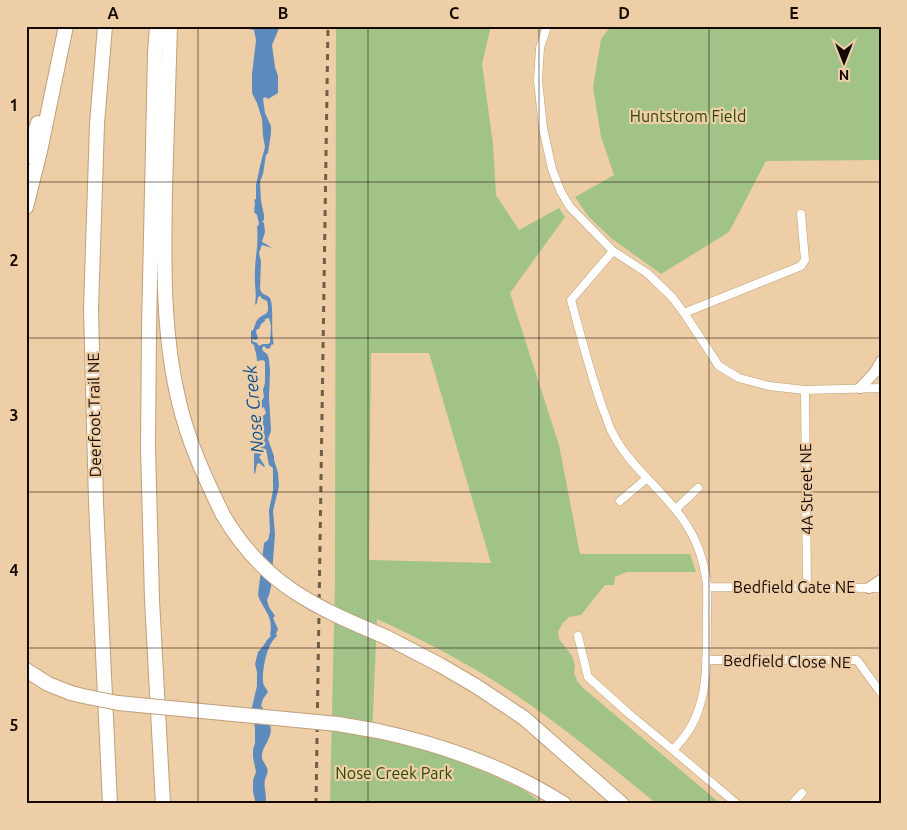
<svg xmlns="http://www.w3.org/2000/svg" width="907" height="830" font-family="Ubuntu,sans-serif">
  <rect width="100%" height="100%" fill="#eecea7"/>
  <path fill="#a2c388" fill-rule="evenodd" d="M336,26h155l-9,38 11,80 3,51 23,35 40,-22 6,9 -55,76 49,152 21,109h110l6,18h-69l-12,5 -1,8h-9l-24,30 -12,2 -7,7 -4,8 1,7 13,17 3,10 -1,7 3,8 6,7 138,116h-68l-1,-4c-41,-33 -82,-68 -126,-98 -47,-33 -97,-59 -149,-83l-5,116 35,8 60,21 55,25 22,15h-214l5,-223zM371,353h58l62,210 -122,-3z
    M611,26h270v134l-115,1 -37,71 -68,42 -50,-36 -23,-22 -13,-19 39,-22 -13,-38 -8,-50 8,-48z"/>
  <path fill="#5d8bbe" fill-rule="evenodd" d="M251,26h29l-8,19 3,22 3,9v17l-10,6 -3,-2 -2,2 2,14 6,13v7l-3,20 -2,2 -3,19 -3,8 1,19 3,14v5l-2,1 2,2 1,9 -3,10 4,2 6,4 -10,-3 -3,8 2,8 -1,28 2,4c1,1 6,3 7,4 6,5 1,37 5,47l-3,1 -1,3 -3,1 -3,-3 -2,2 1,3 4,3 2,5 1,13 -1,25 2,34 -3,8 6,17v4l4,13 1,13 -6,25 2,23 -4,53 -2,8 -2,5 2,7 6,9 -2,2 5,11 -2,5 1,2c-2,2 -4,4 -5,6 -6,8 -10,30 -9,39 0,5 3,6 5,11l-5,7 -2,7c6,6 12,21 9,29 -2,8 -9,14 -8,23 1,4 4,7 5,10 2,5 -1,7 -2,12 -2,8 3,16 0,24h-9l-3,-12v-12l3,-8 -3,-15v-8l2,-6v-14l-3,-22 5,-21v-14l-2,-8 3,-12 6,-7 3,-5 4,-4 -1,-1c4,-20 -7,-24 -12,-40l6,-52 4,-3 2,-8 -1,-22 4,-19v-23l-4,-3 -3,-16 -4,1v4l-3,3 6,9 -1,1 -5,-4 -2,1 -2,10 -1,-1v-18l2,-11 7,-11v-17l3,-3 -2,-6 -2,1 -1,-6 3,-5 -1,-7 2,-7v-21l-2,-2 -6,1c0,-6 -2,-10 -3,-16l-3,-2v-12l2,-1c1,-2 2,-5 3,-8 6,-11 15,-3 11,-21l-6,-3v-2l-3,1 -1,6 -2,2c2,-11 -1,-22 0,-33 0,-15 4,-30 2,-45l2,-3 -2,-9 -3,-3 1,-9 -1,-3 2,-1v-14l4,-19 5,-19 -2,-11 -1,-17 -5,-16 -5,-10v-19l4,-34 -2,-10 -5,-1zM269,318l2,8 -1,17 -2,1h-5l-4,2 -2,-3 -5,-2 1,-2 3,1 2,-2 -2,-6 1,-3h2l2,-5 4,-3v-2z"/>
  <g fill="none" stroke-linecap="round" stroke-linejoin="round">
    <g stroke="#bfa07b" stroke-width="9">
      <path id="street" d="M547,26l-7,22 -2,32 5,48 9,41 9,23 9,15 43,44 34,22 25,24 12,16 35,53 20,12 30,8 36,4 76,-2
        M613,251l-42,49c10,36 19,73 32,109 3,7 5,14 8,21 18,38 54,60 75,94 10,15 17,35 20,53 2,12 1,25 1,37 -1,31 2,65 -8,94 -5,17 -14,29 -26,42
        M684,313l117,-47 4,-6 -4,-46
        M805,390l2,198
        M620,501l26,-22
        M676,509l22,-21
        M707,587l174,1
        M578,636l10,41 40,36 45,37 64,54
        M706,660h151l24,33
        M792,804l10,-11"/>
    </g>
    <g stroke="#bfa07b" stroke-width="12">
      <path id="secondary" d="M860,388l15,-16 6,-11
        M869,588l12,-8"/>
    </g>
    <g stroke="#bfa07b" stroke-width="16">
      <path id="highway" d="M105,26l-8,98 -6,185 5,194 14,301
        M157,26l-2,27 -6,275 -1,119 4,153 11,204
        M170,26c-2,55 -3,109 -5,164 -1,71 -3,142 14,212 9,39 26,76 44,113
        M26,157l12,-34
        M26,207l14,-56 26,-125
        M386,637l54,28 36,21 48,32 98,86
        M26,670l22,14 23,9
        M378,731c65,14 130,37 186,73"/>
    </g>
    <use href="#street" stroke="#fff" stroke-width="8"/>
    <use href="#secondary" stroke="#fff" stroke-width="10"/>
    <use href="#highway" stroke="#fff" stroke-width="14"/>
    <path stroke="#715d48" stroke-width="3" stroke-dasharray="6 6" stroke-linecap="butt" d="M316,804l12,-778"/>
    <g stroke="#bfa07b" stroke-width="16" stroke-linecap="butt">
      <path id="highway-bridge" d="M223,515c41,70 92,92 163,122
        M71,693l12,3 35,7 220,21 40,7"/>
    </g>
    <use href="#highway-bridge" stroke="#fff" stroke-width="14"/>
  </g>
  <path fill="none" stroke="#150a01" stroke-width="1" stroke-opacity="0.55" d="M198,26v778M368,26v778M539,26v778M709,26v778M26,182h855M26,338h855M26,492h855M26,648h855"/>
  <g text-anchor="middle" stroke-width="4.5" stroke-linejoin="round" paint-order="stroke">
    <g font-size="16" fill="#2a4904" stroke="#eecea7">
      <text x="688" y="122">Huntstrom Field</text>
      <text x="394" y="779">Nose Creek Park</text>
    </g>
    <g font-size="16" fill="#150a01" stroke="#eecea7">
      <text transform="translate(94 415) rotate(-91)" y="6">Deerfoot Trail NE</text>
      <text transform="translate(806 489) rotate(-91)" y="6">4A Street NE</text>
      <text x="794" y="593">Bedfield Gate NE</text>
      <text transform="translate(787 661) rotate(1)" y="6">Bedfield Close NE</text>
    </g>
    <g font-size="18" font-style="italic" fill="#0d5393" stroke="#eecea7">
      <text transform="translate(254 409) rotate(-95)" y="6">Nose Creek</text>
    </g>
  </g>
  <rect width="907" height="830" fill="none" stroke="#eecea7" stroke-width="55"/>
  <g transform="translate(844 62) rotate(180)" stroke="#eecea7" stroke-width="4" paint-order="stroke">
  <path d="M0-4L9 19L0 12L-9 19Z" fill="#150a01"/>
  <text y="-8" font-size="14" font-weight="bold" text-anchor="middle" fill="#150a01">N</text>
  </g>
  <rect x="28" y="28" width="852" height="774" fill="none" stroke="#150a01" stroke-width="2"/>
  <g font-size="16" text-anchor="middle" font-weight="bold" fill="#150a01">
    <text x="113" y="19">A</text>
    <text x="283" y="19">B</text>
    <text x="454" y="19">C</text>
    <text x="624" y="19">D</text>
    <text x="794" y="19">E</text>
    <text x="14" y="111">1</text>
    <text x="14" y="266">2</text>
    <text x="14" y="421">3</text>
    <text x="14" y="576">4</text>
    <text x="14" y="731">5</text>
  </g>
</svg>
